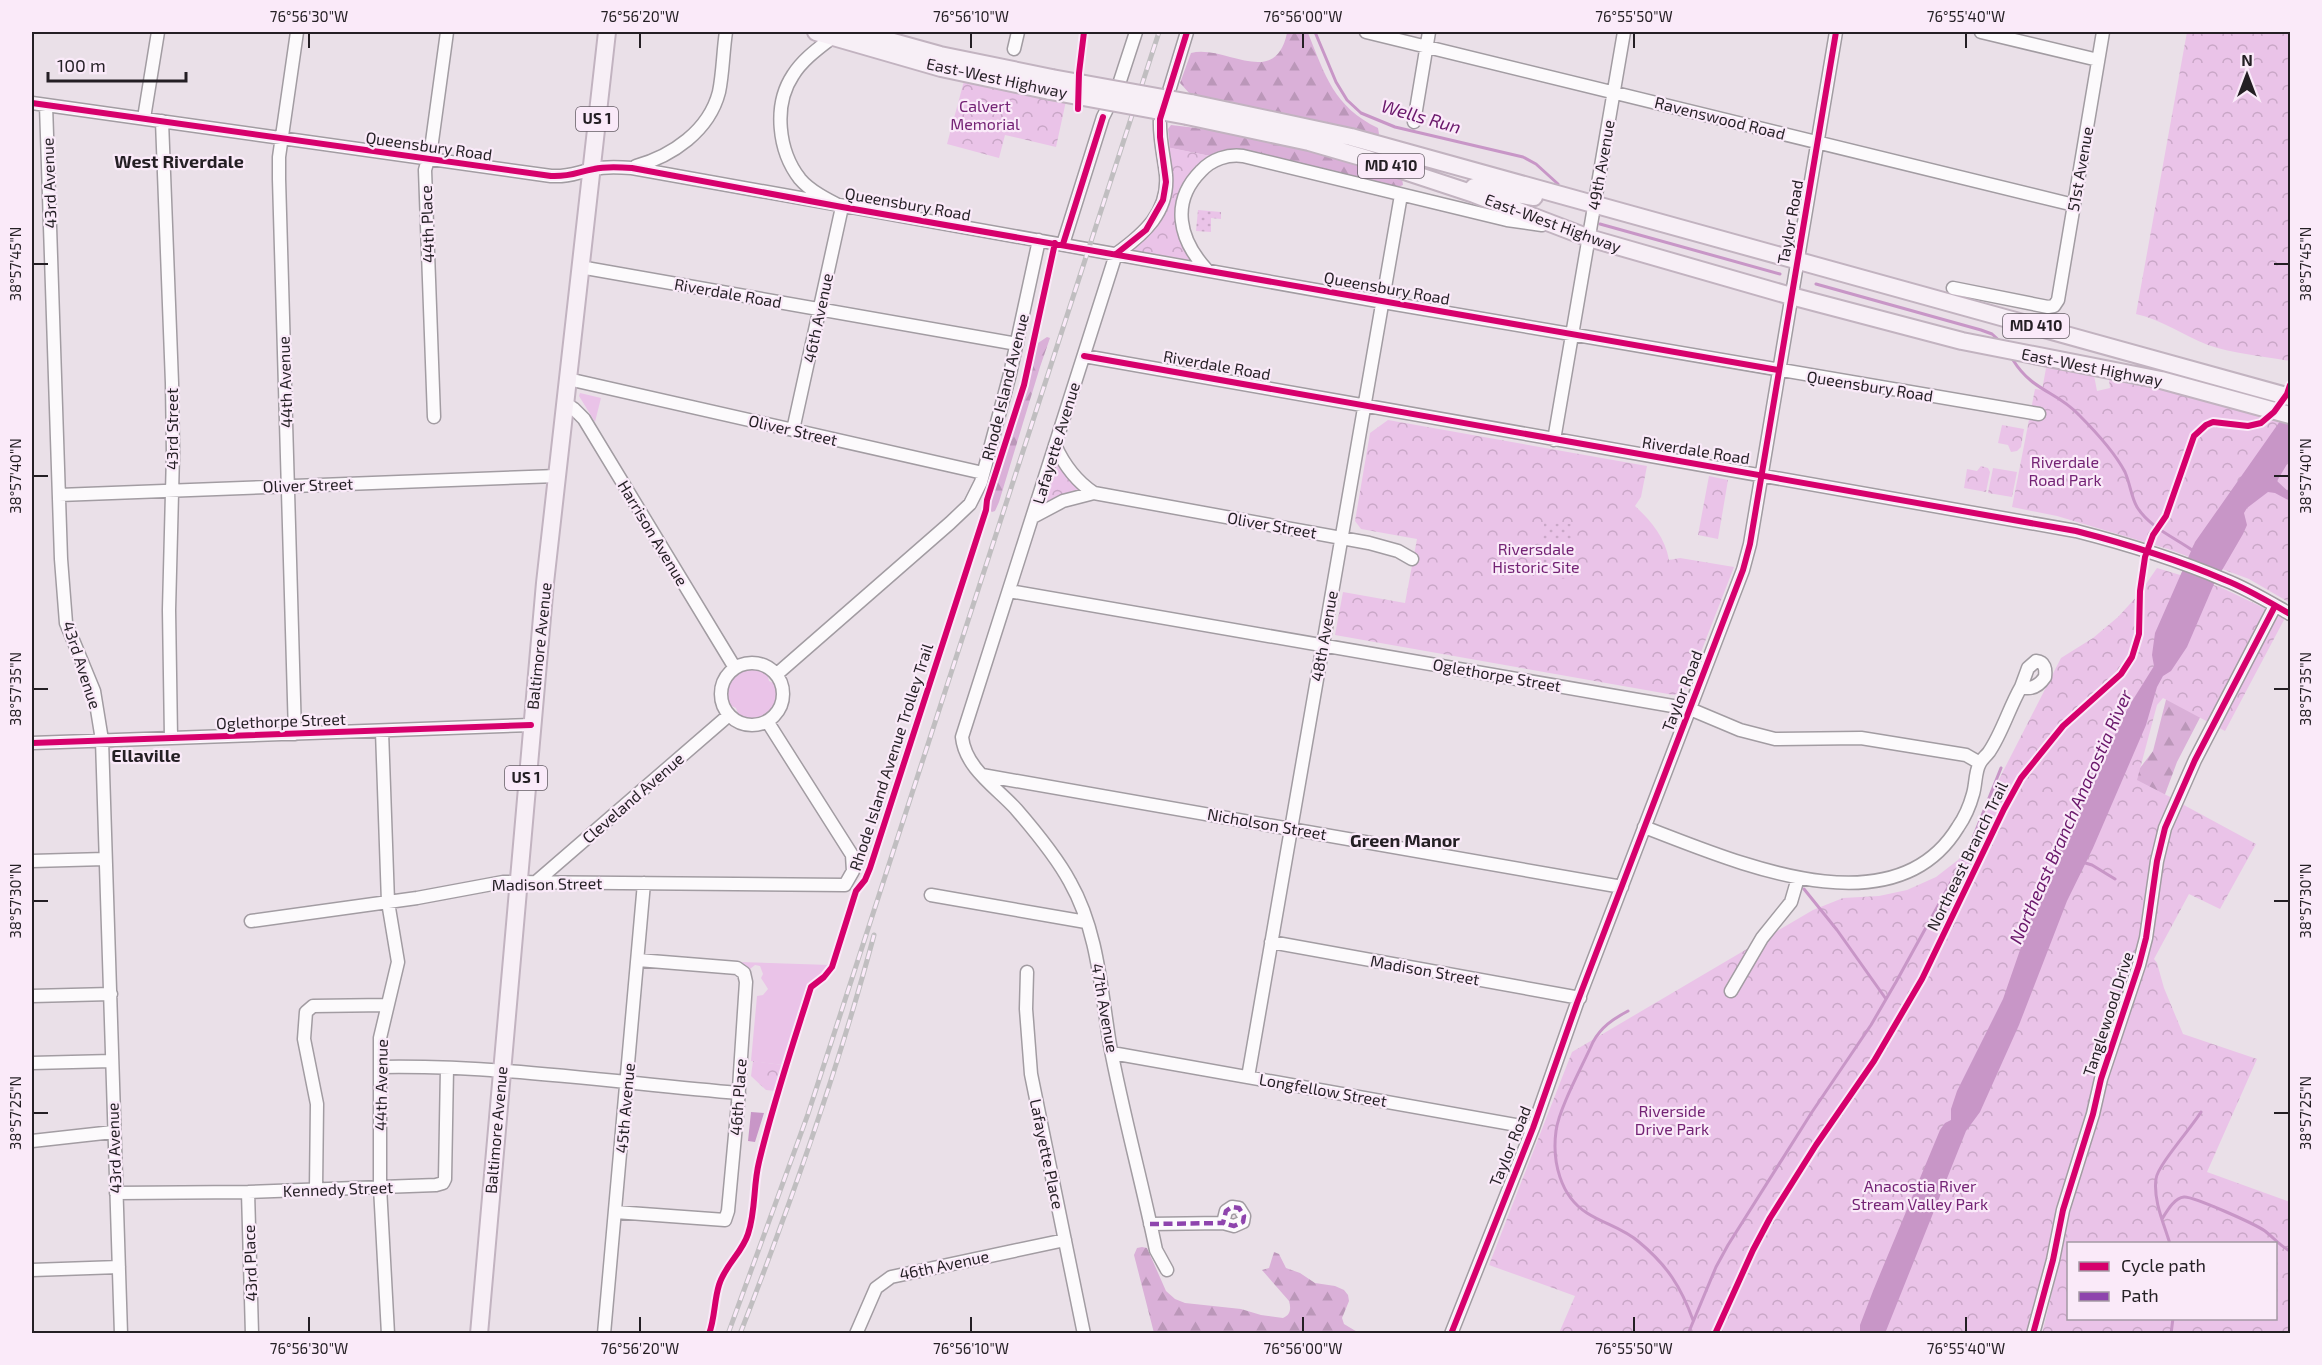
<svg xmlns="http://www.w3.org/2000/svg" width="2322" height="1365" font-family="'Exo 2',sans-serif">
  <defs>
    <pattern id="forest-firs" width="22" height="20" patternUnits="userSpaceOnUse" patternTransform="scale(1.5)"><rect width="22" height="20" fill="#dab0d8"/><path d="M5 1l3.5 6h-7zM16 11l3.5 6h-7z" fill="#bb97b9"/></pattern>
    <pattern id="park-crowns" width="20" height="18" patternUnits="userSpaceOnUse" patternTransform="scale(1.5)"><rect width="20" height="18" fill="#eac3e8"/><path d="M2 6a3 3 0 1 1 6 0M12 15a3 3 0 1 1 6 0" fill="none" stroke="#c9a7c7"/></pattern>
    <pattern id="garden-dots" width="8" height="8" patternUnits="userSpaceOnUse" patternTransform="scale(1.5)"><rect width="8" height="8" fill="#eac3e8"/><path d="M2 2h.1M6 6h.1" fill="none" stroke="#c9a7c7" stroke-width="1.8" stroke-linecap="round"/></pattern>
  </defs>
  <rect width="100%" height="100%" fill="#eae0e8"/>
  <path fill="#eac3e8" d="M580,393l21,5 -6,24 -16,-26z
    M749,667h10l7,3 3,11 11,5c4,25 -15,43 -40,33l-4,-11 -9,-4c-4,-19 4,-31 22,-37z
    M739,962l91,3c-5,10 -16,13 -21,23l-26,77 -32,-4 6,-65 6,-1 5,-6 -7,-11 2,-4 -3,-8 -5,-1 -5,4z"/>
  <path fill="url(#forest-firs)" d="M1290,32l18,1c17,42 26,74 70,95l1,6 -2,1 -186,-40 -11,-12 11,-30c34,-9 84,37 96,-20z
    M1171,125c78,8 156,29 231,53l1,7 -7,3 -155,-37 -17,-1 -14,6 -40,-8 -2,-19z
    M1047,337l3,1 -10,29 -41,135 -4,9 -3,1 -4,-3 1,-6 33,-106 13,-52z
    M2170,684l36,22 -29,56 -13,35 -37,-12 26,-34z
    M1142,1247l5,1 19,43 9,8 10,4 56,6 20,6 22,3c8,-3 8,-10 6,-17l-27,-31 7,-2 5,-16 5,2 7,14 14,5 15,10 20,3 9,4 4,5 1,6 -7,17 2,6 15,9h-205l-20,-78 3,-7z"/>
  <path fill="url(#park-crowns)" fill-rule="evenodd" d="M2187,32h103v329c-27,-5 -56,-7 -82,-16 -24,-9 -47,-26 -72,-31z
    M964,81l102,20 -10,46 -51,-12 -6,23 -52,-14z
    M1162,146l58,12 -32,27 -6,37 25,48 -90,-16 44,-46z
    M2047,363l46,7 4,21 13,-3 -2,-16 182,51v180l-41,-24 -81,-30 -111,-33 -45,-9 23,-118 7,1z
    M1388,420l259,46 -6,31 -6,9c16,15 30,31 34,54l11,-2 54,9 -47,121 -13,7 -339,-60 8,-43 62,11 12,-64 -56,-10 -6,-8 15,-88z
    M2002,425l22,4 -3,18 -4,4 -6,1 -3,-7 -10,-2z
    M1055,445l38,48 -60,24z
    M1981,466l7,2 2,4 -4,20 -22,-4 3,-19 10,2z
    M1993,468l24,4 -5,25 -24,-4z
    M1709,476l19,4 -10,59 -20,-4z
    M2157,568l63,19 65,31 -60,113 -62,-33 -6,7 -20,75 37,19 -30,130 -113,404h-472l16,-37 -86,-31 83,-213 241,-142 30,-12 36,-2 28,-6 29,-13 22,-17 14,-17 10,-17 11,-35 68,-133 32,-20 25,-21 21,-23z
    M2182,804l74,40 -36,65 -31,-15 -35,65 3,4 7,25 19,46 74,25 -50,113 83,30v131l-248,1 18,-75 6,-41 20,-61 29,-103 36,-111 9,-72 7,-32zM2068,1244h208v74h-208z
    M753,1061l30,4 -8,26 -9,-1 -15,-14z"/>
  <path fill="url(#garden-dots)" d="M1198,210l23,2v7l-10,-1v14l-15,-1z
    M1544,523l29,1 -3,55 -29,-2z"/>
  <path fill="#c896c7" d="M2290,407v52l-13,22 13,12v8l-15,-8 -7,-1 -21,16 -3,5 3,12 -4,9 -29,50 -27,63 -16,24 -8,5 -6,11 -11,38 -53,123 -26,53 -48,124 -39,87 -14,19 -80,200 -2,2 -24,1v-9l13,-34 67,-161 5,-7 6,-3v-11l6,-18 46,-92 42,-121 2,-3 8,-1 1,-17 3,-8 70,-143 25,-40 -2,-11 3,-22 40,-91z
    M751,1112l13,1 -9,29 -7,-1z"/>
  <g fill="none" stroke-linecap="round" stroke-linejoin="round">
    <path stroke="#c896c7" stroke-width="3" d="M1315,32l21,50 11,18 14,13 34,14 128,30 13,7 22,20
      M1600,224l180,50
      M1816,284l165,46 11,4 10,9
      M2013,360c20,32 44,31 66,55 15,15 36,38 46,57 5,11 6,25 12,35 13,21 39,31 58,45
      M2082,862l10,3 23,14
      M1804,889l33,41 49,69
      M1628,1011c-15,8 -27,16 -35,31 -10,23 -34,66 -37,89 -4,30 4,65 31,82 17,11 36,15 52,29 28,23 42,45 54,78
      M2162,1219c5,-8 12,-21 22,-22 9,-1 71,27 81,34 9,7 15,15 25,20
      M2170,1244c-6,-20 -17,-44 -14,-65 1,-13 36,-52 45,-67
      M1688,1334l28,-67 12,-22 84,-133 59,-87 25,-43 71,-129 34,-85
      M2171,1334l2,-16"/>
    <g stroke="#a29ca2" stroke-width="15">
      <path id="minor" d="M1366,32l708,173
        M1981,32l117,28
        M1014,49l4,-17
        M1120,81l16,-49
        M1169,91l18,-59
        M32,103l519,73c20,1 26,-4 43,-7 12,-3 26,-2 38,-1l757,135 650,111
        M46,105l15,454 5,64 28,68 8,49 19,594
        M144,118l14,-86
        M1160,119c-1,19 4,37 6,56 3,37 -22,59 -50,79l-154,483c3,31 35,51 54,72 19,22 40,47 54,73 28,49 31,109 40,163 13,69 32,137 46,205l11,20
        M162,121l10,262 1,71 -4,156 2,128
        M1414,122l15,-90
        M636,166c36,-10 73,-35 83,-74 4,-19 4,-41 7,-60
        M1063,244l40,-127 4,-8
        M580,267l437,77
        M1207,270c-28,-30 -37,-68 -6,-99 11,-12 27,-17 42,-15l264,64 35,5
        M1953,288l95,19 6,-1 4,-6 45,-268
        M1084,356l992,175c51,13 100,28 149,49 23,9 44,22 65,34
        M568,379l415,94
        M565,403l9,6 10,10 151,249
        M434,417l-9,-247 6,-21 16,-117
        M793,430l49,-223c-14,-7 -32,-16 -42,-28 -22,-28 -27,-74 -7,-104 10,-16 26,-27 40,-38
        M1554,440l70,-408
        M1055,445c9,20 21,36 39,48l275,50 29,8 14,8
        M59,495l498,-19
        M1033,517l30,-16 31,-8
        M1009,591l681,118 50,21 35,9 86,-1 105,17 14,8
        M2036,661c9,1 10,8 9,16 -6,9 -14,13 -24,10l7,-19z
        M721 694a31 31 0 1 1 62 0a31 31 0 1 1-62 0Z
        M777,674l173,-151 20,-19 11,-22 29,-108 29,-134
        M382,731l6,171 10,60 -18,76v149l8,147
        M295,734l-16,-555v-22l18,-125
        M32,743l499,-18
        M982,775l640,112
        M1644,827c88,33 249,107 314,0 7,-10 12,-22 15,-33 3,-10 2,-23 7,-31 2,-4 6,-7 9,-11 13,-19 20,-44 32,-65
        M32,861l73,-2
        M536,882l193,-167
        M931,895l155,27
        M251,921l166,-23 86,-16 342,3 8,-14 -1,-16 -85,-134
        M1271,942l309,56
        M1027,972l-1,37 5,65 53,260
        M1731,991l31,-53 29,-36 7,-24
        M32,996l79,-2
        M1112,1053l421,75
        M32,1063l80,-2
        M381,1067c119,-2 239,16 358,26
        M1248,1077l153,-882
        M32,1141l81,-9
        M316,1189l1,-85 -13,-65 2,-27 7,-6 74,-1
        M248,1192l4,142
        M116,1193l132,-1 188,-7 7,-2 2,-4 2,-111
        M615,1212l110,8 3,-9 10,-108 8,-121 -2,-9 -7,-5 -99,-8
        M1150,1224l73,-1 3,-12 6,-4 7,1 5,8 -1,6 -9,4 -11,-3
        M32,1270l87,-3
        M604,1334l40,-451
        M856,1334l20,-46 15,-11 174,-37
        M1451,1334l82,-206 44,-125 166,-433 7,-26 86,-512
        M2033,1334l20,-74 10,-50 30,-96 8,-35 38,-114 7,-27 11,-77 8,-33 30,-68 80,-154"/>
    </g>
    <g stroke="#c2b3c0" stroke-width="20">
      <path id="major" d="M816,32l125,36 109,23
        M857,32l83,23 112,23
        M1191,103l160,34 939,260
        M1187,116l122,26 59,17 106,35 115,44 202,58 171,45 199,39 129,35
        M1474,187l60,10
        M479,1334l66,-751 62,-551"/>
    </g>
    <use href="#minor" stroke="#fcfafc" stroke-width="12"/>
    <use href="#major" stroke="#f7eff6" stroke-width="16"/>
    <g stroke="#c0bec0" stroke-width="5">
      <path id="rail" d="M728,1334l80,-220 351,-1082
        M740,1334c51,-131 98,-264 134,-399"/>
    </g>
    <use href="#rail" stroke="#faeaf9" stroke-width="3" stroke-dasharray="9" stroke-linecap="butt"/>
    <g stroke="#c2b3c0" stroke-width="20" stroke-linecap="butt">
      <path id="major-bridge" d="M1052,78l139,25
        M1050,91l137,25"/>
    </g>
    <use href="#major-bridge" stroke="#f7eff6" stroke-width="16"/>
    <path stroke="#8e44ad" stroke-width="4.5" stroke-dasharray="9 4.5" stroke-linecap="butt" d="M1150,1224l73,-1 3,-12 6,-4 7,1 5,8 -1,6 -9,4 -11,-3"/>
    <g stroke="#faeaf9" stroke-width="10">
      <path id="cycleway" d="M32,103l519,73c20,1 26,-4 43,-7 12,-3 26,-2 38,-1l210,39 936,163
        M1078,109l1,-36 5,-41
        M1063,244l40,-127
        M1116,254l30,-24 17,-30 3,-18 -6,-45v-18l27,-87
        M1084,356l992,175c51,13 100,28 149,49 23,9 44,22 65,34
        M32,743l499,-18
        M709,1334c6,-16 5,-33 10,-49 6,-20 23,-32 29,-51 8,-24 5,-48 11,-72 14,-59 34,-118 52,-175l13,-10 8,-10 24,-76 9,-11 5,-12 116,-358 1,-10 37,-115 31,-142
        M1451,1334l82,-206 44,-125 166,-433 7,-26 86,-512
        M1715,1334l38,-84 17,-32 46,-73 58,-84 48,-82 82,-170 17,-31 42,-52 58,-52 11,-17 7,-23 1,-43 5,-34 8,-22 13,-19 28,-80 12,-11 7,-3 35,4 13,-3 13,-11 13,-18 3,-9
        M2033,1334l20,-74 10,-50 30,-96 8,-35 38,-114 7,-27 11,-77 8,-33 30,-68 80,-154"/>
    </g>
    <use href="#cycleway" stroke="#d6006c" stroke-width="6"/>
  </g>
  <path fill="none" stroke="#241f24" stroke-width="2" d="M309,33v15M640,33v15M971,33v15M1303,33v15M1634,33v15M1966,33v15M33,264h15M2274,264h15M33,476h15M2274,476h15M33,689h15M2274,689h15M33,901h15M2274,901h15M33,1113h15M2274,1113h15M309,1317v15M640,1317v15M971,1317v15M1303,1317v15M1634,1317v15M1966,1317v15"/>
  <g text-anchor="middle" stroke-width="4.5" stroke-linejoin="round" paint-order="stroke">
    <g fill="#faeaf9" stroke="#645c64" stroke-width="1.5">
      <rect x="576" y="107" width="42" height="24" rx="4.5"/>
      <rect x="1358" y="154" width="66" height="24" rx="4.5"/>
      <rect x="2003" y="314" width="66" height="24" rx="4.5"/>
      <rect x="505" y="766" width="42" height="24" rx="4.5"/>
    </g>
    <g font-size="15" font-weight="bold" fill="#241f24">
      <text x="597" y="124">US 1</text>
      <text x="1391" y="171">MD 410</text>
      <text x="2036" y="331">MD 410</text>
      <text x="526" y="783">US 1</text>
    </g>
    <g font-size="16" fill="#241f24" stroke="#faeaf9">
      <text transform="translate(997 78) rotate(12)" y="6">East-West Highway</text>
      <text transform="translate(1720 118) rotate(14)" y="6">Ravenswood Road</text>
      <text transform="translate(429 146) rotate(8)" y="6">Queensbury Road</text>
      <text transform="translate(1601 165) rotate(-80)" y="6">49th Avenue</text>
      <text transform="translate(2080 169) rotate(-80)" y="6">51st Avenue</text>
      <text transform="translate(49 183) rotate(-92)" y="6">43rd Avenue</text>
      <text transform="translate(908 204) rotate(10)" y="6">Queensbury Road</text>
      <text transform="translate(1790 222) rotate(-80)" y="6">Taylor Road</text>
      <text transform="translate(1553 223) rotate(20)" y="6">East-West Highway</text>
      <text transform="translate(427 224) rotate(-92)" y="6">44th Place</text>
      <text transform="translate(1387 288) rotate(10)" y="6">Queensbury Road</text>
      <text transform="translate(728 293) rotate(10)" y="6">Riverdale Road</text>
      <text transform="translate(818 318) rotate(-78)" y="6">46th Avenue</text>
      <text transform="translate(1217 365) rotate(10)" y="6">Riverdale Road</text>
      <text transform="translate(2092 367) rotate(11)" y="6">East-West Highway</text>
      <text transform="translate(285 382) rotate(-92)" y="6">44th Avenue</text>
      <text transform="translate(1870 386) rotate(9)" y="6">Queensbury Road</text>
      <text transform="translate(1005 387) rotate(-76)" y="6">Rhode Island Avenue</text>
      <text transform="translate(172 429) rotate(-90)" y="6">43rd Street</text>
      <text transform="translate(793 430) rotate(13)" y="6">Oliver Street</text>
      <text transform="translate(1056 443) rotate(-73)" y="6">Lafayette Avenue</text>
      <text transform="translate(1696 450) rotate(9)" y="6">Riverdale Road</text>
      <text transform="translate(308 485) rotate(-2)" y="6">Oliver Street</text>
      <text transform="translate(1272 525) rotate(10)" y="6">Oliver Street</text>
      <text transform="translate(653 533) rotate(59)" y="6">Harrison Avenue</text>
      <text transform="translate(1324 636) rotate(-80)" y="6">48th Avenue</text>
      <text transform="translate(539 646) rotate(-84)" y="6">Baltimore Avenue</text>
      <text transform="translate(82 665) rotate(72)" y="6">43rd Avenue</text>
      <text transform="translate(1497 675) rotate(10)" y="6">Oglethorpe Street</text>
      <text transform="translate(1682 691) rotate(-69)" y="6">Taylor Road</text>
      <text transform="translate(281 721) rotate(-2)" y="6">Oglethorpe Street</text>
      <text transform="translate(891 757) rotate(-72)" y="6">Rhode Island Avenue Trolley Trail</text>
      <text transform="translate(633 798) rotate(-41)" y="6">Cleveland Avenue</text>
      <text transform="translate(1267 824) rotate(10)" y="6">Nicholson Street</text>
      <text transform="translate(1967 856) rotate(-64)" y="6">Northeast Branch Trail</text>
      <text transform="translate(547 884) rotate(-1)" y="6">Madison Street</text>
      <text transform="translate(1425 970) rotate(10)" y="6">Madison Street</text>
      <text transform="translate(1105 1008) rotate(80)" y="6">47th Avenue</text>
      <text transform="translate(2108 1014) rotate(-72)" y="6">Tanglewood Drive</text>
      <text transform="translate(381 1085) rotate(-89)" y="6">44th Avenue</text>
      <text transform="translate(1323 1090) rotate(10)" y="6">Longfellow Street</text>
      <text transform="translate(738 1097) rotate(-86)" y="6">46th Place</text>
      <text transform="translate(625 1108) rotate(-85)" y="6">45th Avenue</text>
      <text transform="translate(496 1130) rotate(-85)" y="6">Baltimore Avenue</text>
      <text transform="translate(1510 1146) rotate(-68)" y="6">Taylor Road</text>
      <text transform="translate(114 1148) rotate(-92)" y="6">43rd Avenue</text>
      <text transform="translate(1047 1154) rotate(78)" y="6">Lafayette Place</text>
      <text transform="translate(338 1189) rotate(-2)" y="6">Kennedy Street</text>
      <text transform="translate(250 1263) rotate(-92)" y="6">43rd Place</text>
      <text transform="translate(944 1265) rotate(-12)" y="6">46th Avenue</text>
    </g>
    <g font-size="16" fill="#742375" stroke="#faeaf9">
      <text x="985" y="112">Calvert<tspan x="985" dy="18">Memorial</tspan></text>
      <text x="2065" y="468">Riverdale<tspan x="2065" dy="18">Road Park</tspan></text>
      <text x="1536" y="555">Riversdale<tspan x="1536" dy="18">Historic Site</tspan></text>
      <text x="1672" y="1117">Riverside<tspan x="1672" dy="18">Drive Park</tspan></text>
      <text x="1920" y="1192">Anacostia River<tspan x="1920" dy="18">Stream Valley Park</tspan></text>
    </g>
    <g font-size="18" font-style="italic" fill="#6a176b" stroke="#faeaf9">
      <text transform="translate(1421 117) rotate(16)" y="6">Wells Run</text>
      <text transform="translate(2071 817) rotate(-66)" y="6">Northeast Branch Anacostia River</text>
    </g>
    <g font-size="18" font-weight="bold" fill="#241f24" stroke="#faeaf9">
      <text x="179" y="168">West Riverdale</text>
      <text x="146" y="762">Ellaville</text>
      <text x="1405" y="847">Green Manor</text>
    </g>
  </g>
  <rect width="2322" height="1365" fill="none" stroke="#faeaf9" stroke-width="66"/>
  <rect x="2067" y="1242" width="210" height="78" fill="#faeaf9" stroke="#a499a4" stroke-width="1.5"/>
  <rect x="2079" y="1262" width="30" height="9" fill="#d6006c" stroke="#a499a4" stroke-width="1.5"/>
  <text x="2121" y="1272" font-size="18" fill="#241f24">Cycle path</text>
  <rect x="2079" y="1292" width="30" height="9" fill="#8e44ad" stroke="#a499a4" stroke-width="1.5"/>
  <text x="2121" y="1302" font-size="18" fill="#241f24">Path</text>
  <g transform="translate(2247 75)" stroke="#faeaf9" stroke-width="4.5" paint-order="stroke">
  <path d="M0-4.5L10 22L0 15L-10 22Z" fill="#241f24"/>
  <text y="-9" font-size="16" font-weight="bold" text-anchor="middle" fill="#241f24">N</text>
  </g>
  <path d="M48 72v9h138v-9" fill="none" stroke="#241f24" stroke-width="3"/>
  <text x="57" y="72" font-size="18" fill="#241f24" stroke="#faeaf9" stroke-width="4.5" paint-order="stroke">100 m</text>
  <rect x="33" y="33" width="2256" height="1299" fill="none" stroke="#241f24" stroke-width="2"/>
  <g font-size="15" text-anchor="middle" fill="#241f24">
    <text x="309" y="22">76°56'30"W</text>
    <text x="640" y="22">76°56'20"W</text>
    <text x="971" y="22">76°56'10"W</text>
    <text x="1303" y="22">76°56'00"W</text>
    <text x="1634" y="22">76°55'50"W</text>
    <text x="1966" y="22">76°55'40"W</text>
    <text transform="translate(16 264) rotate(-90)" y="5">38°57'45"N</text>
    <text transform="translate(2306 264) rotate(-90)" y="5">38°57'45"N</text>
    <text transform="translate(16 476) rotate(-90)" y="5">38°57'40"N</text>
    <text transform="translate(2306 476) rotate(-90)" y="5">38°57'40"N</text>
    <text transform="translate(16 689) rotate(-90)" y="5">38°57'35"N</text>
    <text transform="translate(2306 689) rotate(-90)" y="5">38°57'35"N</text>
    <text transform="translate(16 901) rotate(-90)" y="5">38°57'30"N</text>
    <text transform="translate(2306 901) rotate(-90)" y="5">38°57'30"N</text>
    <text transform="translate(16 1113) rotate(-90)" y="5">38°57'25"N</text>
    <text transform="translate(2306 1113) rotate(-90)" y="5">38°57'25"N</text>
    <text x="309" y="1354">76°56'30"W</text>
    <text x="640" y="1354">76°56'20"W</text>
    <text x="971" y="1354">76°56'10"W</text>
    <text x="1303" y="1354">76°56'00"W</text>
    <text x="1634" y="1354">76°55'50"W</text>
    <text x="1966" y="1354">76°55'40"W</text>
  </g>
</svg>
